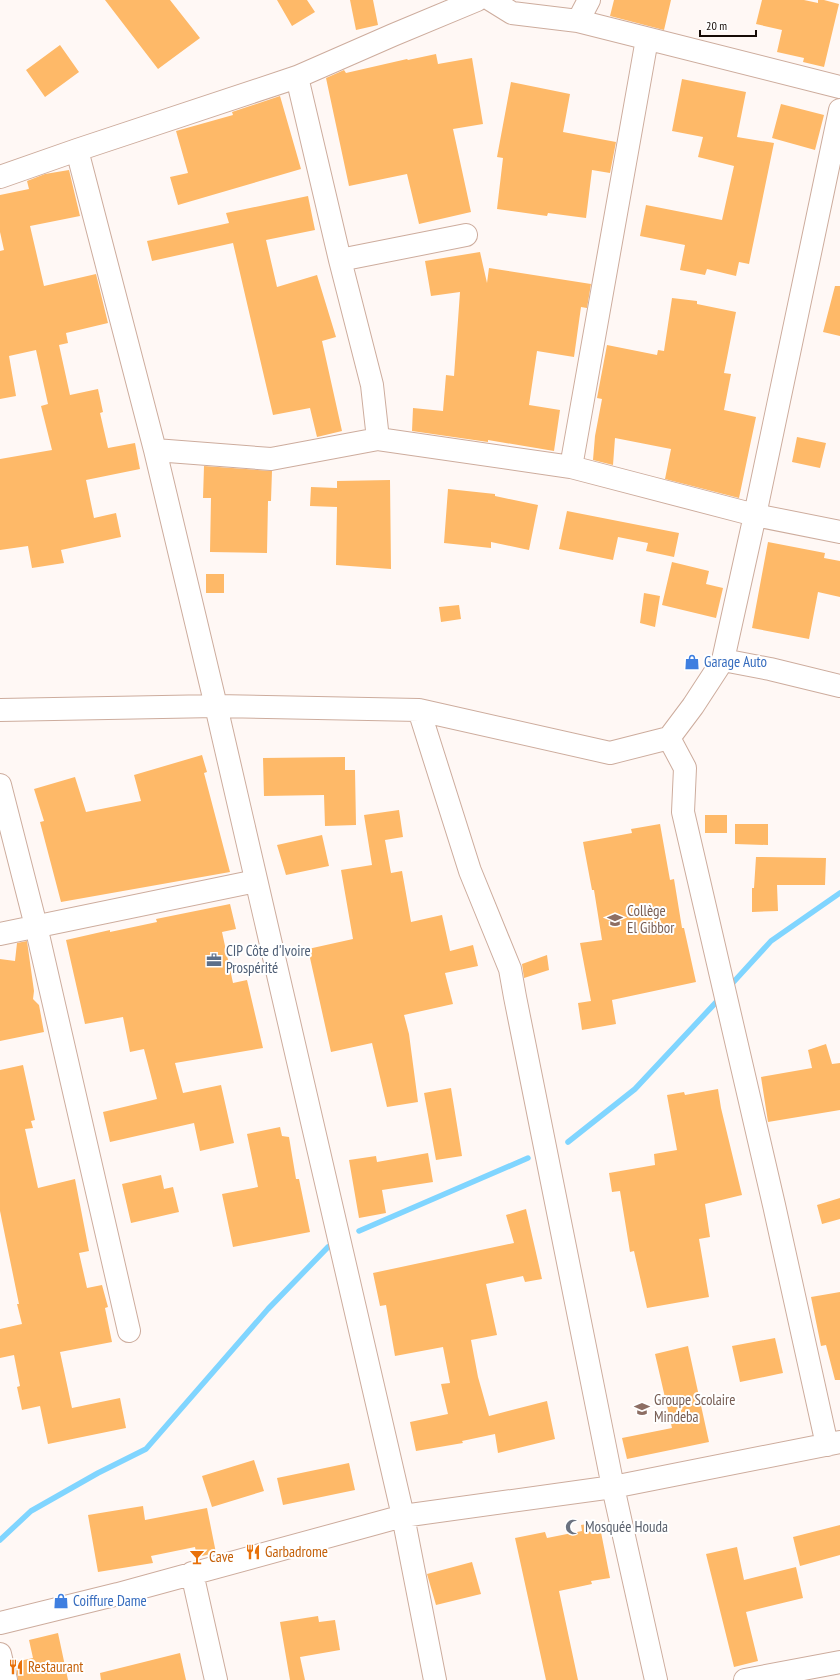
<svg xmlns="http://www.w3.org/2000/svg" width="840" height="1680" font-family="'PT Sans Narrow',sans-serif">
  <rect width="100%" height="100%" fill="#fff8f5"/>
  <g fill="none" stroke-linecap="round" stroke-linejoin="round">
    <path stroke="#80d5ff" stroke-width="5.5" d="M729,987l42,-46 69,-48
      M568,1142l67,-53 85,-91
      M359,1231l169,-73
      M0,1540l31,-29 67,-38 48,-24 122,-140 60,-62"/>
  </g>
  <path fill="#feb968" d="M105,0h65l30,38 -42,31z
    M277,0h30l8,12 -23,14z
    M350,0h23l5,25 -22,5z
    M614,0h57l-7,30 -54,-14z
    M762,0h42l14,3v-3h6l15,4 -15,63 -21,-5 1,-4 -27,-6 5,-22 -26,-6z
    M60,45l19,27 -34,25 -19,-27z
    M436,54l2,10 34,-6 11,66 -30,5 18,83 -52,12 -12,-50 -58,12 -23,-108 18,-8 2,3 61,-14 1,1z
    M682,79l64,13 -9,45 37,6 -25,121 -10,-2 -3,14 -29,-7 -2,6 -25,-5 5,-25 -45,-9 6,-31 76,15 12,-54 -36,-9 5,-20 -31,-6z
    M511,82l59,12 -7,38 53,10 -6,31 -18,-3 -6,48 -38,-5 -1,3 -50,-7 6,-51 -6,-1z
    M280,96l21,73 -123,36 -8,-28 18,-4 -12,-42 57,-16 -1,-3z
    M781,104l43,11 -9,35 -43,-12z
    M69,170l11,46 -50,10 14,60 52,-12 12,49 -42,10 2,10 -9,2 11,50 28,-6 5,23 -3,1 8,35 27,-5 5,26 -54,11 8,38 22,-5 5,24 -60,13 3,13 -32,5 -4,-22 -28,4v-91l52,-9 -11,-44 7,-2 -12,-54 -27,6 7,40 -16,3v-148l4,-1 -4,-18v-37l29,-6 -2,-8 18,-7z
    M308,196l7,34 -49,10 11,47 40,-12 19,62 -14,4 20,90 -25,6 -7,-29 -37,7 -40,-172 -81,18 -5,-20 82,-18 -3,-10z
    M480,252l7,31 2,-15 102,16 -4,24 -6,-1 -7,50 -37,-6 -8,54 31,5 -6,41 -66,-11v2l-76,-11 1,-23 30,3 3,-36 8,1 6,-84 -29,4 -6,-35z
    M835,286h5v50l-17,-4z
    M672,298l25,3v3l39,8 -12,61 7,1 -7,36 32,7 -17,81 -74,-19 6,-30 -56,-11 -2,27 -20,-5 2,-24 7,-37 -5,-1 10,-53 50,10 1,-5 6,1z
    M797,437l29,6 -6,25 -28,-6z
    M204,466l68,5 -1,30h-3l-1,52 -57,-1 1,-54h-8z
    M390,480l1,89 -55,-4 1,-58 -27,-1 1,-19 26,1v-7z
    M448,489l47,5v2l43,9 -9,45 -38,-8v6l-47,-5z
    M567,511l112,22 -5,24 -28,-6 2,-8 -30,-6 -5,23 -54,-11z
    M768,542l57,11 -1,5 16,3v36l-22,-5 -9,47 -57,-11z
    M672,562l37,9 -3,13 17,4 -7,30 -54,-13z
    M206,574h18v19h-18z
    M644,593l16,3 -5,31 -15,-4z
    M459,605l2,14 -20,3 -2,-15z
    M202,755l5,17 -3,1 26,99 -169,30 -21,-80 4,-1 -10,-32 41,-12 11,35 55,-11 -7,-26z
    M345,757v13h10l1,55 -31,1 -1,-31 -60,1 -1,-38z
    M399,810l4,27 -18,3 6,33 11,-2 9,51 31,-7 8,36 23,-6 5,21 -33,7 8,31 -49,11 5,19 9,68 -31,5 -15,-64 -41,9 -23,-103 45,-10 -12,-69 31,-5 -8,-50z
    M705,815h22v18h-22z
    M660,824l10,56 4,-1 8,49h2l12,54 -84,18 4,24 -34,6 -4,-27 13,-2 -11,-58 22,-3 -8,-50h-2l-9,-48 49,-9 -1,-4z
    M735,824h33v21l-33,-1z
    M322,835l7,31 -43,9 -9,-30z
    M756,857l70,1 -1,27h-48l1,26 -26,1v-24h2z
    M230,904l6,25 -14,3 11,51 14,-3 16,68 -88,15 8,30 38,-8 13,58 -34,8 -6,-28 -84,19 -7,-30 54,-13 -13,-50 -14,3 -7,-35 -38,7 -19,-84 44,-10v2l47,-10 -1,-3z
    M27,941l7,50 -1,8 6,6 5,27 -44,9v-82l15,2 2,-18z
    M547,955l2,15 -25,8 -2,-14z
    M826,1044l6,20 8,-1v47l-72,12 -7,-45 51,-9 -4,-18z
    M23,1065l12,55 -4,1 2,7 -8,1 13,59 37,-9 14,72 -10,2 8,35 15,-3 6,22 -3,1 7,34 -52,10 12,56 48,-10 6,30 -78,16 -8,-38 -18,4 -5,-23 3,-1 -6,-31 -14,3v-29l22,-5 -5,-20h2l-19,-93v-141z
    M451,1088l11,68 -26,4 -12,-67z
    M718,1089l3,19 21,87 -37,9 5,33 -11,2 10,58 -62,11 -13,-57 -4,1 -10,-61 -8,1 -3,-19 46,-8 -1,-11 23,-4 -10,-55 17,-3 1,3z
    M280,1127l2,9 7,1 7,42h3l11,53 -77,15 -11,-53 36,-7 -11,-53z
    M428,1153l5,29 -51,8 4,23 -27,5 -10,-58 27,-4 1,6z
    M161,1175l3,14 9,-2 6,25 -48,11 -9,-39z
    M840,1198v21l-18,5 -5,-19z
    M526,1209l16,70 -17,3 -2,-6 -37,8 11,51 -26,5 7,37 11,39 58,-15 8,38 -57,14 -3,-19 -33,7 1,2 -47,8 -6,-29 38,-8 -7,-30 9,-1 -7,-36 -48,9 -9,-51 -6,1 -7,-33 141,-30 -8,-28z
    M840,1292v88h-5l-9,-35 -5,1 -10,-49z
    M775,1338l8,35 -43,9 -8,-36z
    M688,1346l21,96 -82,17 -5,-21 50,-10 -17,-74z
    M254,1460l10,31 -52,16 -10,-31z
    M349,1463l6,27 -72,15 -6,-27z
    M143,1506l2,14 62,-12 9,45 -19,4 -2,-10 -44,9 2,7 -55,9 -10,-57z
    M599,1522l11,56 -19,3 1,3 -33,7 19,89h-32l-31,-142 30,-6 2,6 35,-7 -1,-6z
    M840,1525v30l-40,11 -7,-29z
    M737,1547l7,33 52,-13 7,31 -57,14 12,49 -24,6 -28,-113z
    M472,1562l9,32 -45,11 -9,-31z
    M318,1616l1,6 16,-2 5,30 -40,7 5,23h-15l-10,-58z
    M58,1633l10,47h-50l-3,-18 18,-4 -4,-18z
    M180,1653l6,27h-85l-1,-7z"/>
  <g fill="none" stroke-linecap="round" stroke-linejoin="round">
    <g stroke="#cdac9d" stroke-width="24">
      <path id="minor" d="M491,0l21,13 66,8 262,66
        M578,21l11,-21
        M297,77l43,183 32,125 6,54
        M77,150l78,300 61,256 187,810 32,164
        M0,177l77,-27 220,-73 96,-42 84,-35
        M340,260l126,-25
        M155,450l116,9 107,-20 193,28 184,48 85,17
        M571,467l76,-428
        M723,660l32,-145 85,-405
        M0,710l216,-4 203,4 191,43 59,-15 24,-32 30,-46 47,9 70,17
        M419,710l51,161 40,98 5,28 98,490 43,193
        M669,738l16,30 -2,44 91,393 53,240
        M0,785l36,141 93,405
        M0,934l256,-53
        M192,1573l24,107
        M0,1623l118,-29 285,-78 210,-29 227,-45
        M0,1654l6,26
        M745,1680l95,-18"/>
    </g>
    <use href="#minor" stroke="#fff" stroke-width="22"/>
  </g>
  <defs>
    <g id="shop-bare" transform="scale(1.2)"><path d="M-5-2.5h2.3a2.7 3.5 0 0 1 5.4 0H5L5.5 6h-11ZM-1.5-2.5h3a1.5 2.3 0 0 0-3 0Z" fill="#3f7fe0" stroke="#fff" stroke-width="2.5" paint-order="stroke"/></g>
    <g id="school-bare" transform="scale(1.2)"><path d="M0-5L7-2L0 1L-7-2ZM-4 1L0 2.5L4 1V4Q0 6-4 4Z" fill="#8d6e63" stroke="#fff" stroke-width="2.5" paint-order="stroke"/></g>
    <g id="office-bare" transform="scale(1.2)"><path d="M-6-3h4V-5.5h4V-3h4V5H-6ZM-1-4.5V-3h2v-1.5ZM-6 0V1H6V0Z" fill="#5c6f8a" stroke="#fff" stroke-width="2.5" paint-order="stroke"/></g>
    <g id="mosque-bare" transform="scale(1.2)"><path d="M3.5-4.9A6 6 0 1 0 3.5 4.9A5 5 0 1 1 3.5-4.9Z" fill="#6b7280" stroke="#fff" stroke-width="2.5" paint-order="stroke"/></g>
    <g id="restaurant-bare" transform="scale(1.2)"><path d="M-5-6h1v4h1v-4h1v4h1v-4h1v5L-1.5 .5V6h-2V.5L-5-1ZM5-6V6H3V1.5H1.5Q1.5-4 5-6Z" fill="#e8710a" stroke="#fff" stroke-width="2.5" paint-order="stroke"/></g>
    <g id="bar-bare" transform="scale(1.2)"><path d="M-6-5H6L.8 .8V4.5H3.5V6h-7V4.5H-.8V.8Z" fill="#e8710a" stroke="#fff" stroke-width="2.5" paint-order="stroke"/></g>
  </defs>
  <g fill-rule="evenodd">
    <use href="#shop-bare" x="692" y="662"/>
    <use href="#school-bare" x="615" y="920"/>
    <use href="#office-bare" x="214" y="960"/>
    <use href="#school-bare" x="642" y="1409"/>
    <use href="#mosque-bare" x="573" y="1527"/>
    <use href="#restaurant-bare" x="253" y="1552"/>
    <use href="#bar-bare" x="197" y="1557"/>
    <use href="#shop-bare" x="61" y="1601"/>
    <use href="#restaurant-bare" x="16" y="1667"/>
  </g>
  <g text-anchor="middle" stroke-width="4" stroke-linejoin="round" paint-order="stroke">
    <g font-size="15" fill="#366cbe" stroke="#fff" text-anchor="start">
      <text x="704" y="667">Garage Auto</text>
      <text x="73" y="1606">Coiffure Dame</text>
    </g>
    <g font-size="15" fill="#785e54" stroke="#fff" text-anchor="start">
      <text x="627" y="916">Collège<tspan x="627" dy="17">El Gibbor</tspan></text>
      <text x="654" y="1405">Groupe Scolaire<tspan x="654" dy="17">Mindeba</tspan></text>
    </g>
    <g font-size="15" fill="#4e5e75" stroke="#fff" text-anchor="start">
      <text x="226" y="956">CIP Côte d'Ivoire<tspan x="226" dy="17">Prospérité</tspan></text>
    </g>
    <g font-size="15" fill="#5b616d" stroke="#fff" text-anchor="start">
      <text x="585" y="1532">Mosquée Houda</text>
    </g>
    <g font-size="15" fill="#c56008" stroke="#fff" text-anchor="start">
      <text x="265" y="1557">Garbadrome</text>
      <text x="209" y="1562">Cave</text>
      <text x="28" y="1672">Restaurant</text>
    </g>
  </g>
  <path d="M700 30v6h56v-6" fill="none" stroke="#160b06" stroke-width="2"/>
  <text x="706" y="30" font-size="12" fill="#160b06" stroke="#ffffff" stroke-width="3" paint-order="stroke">20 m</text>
</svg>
